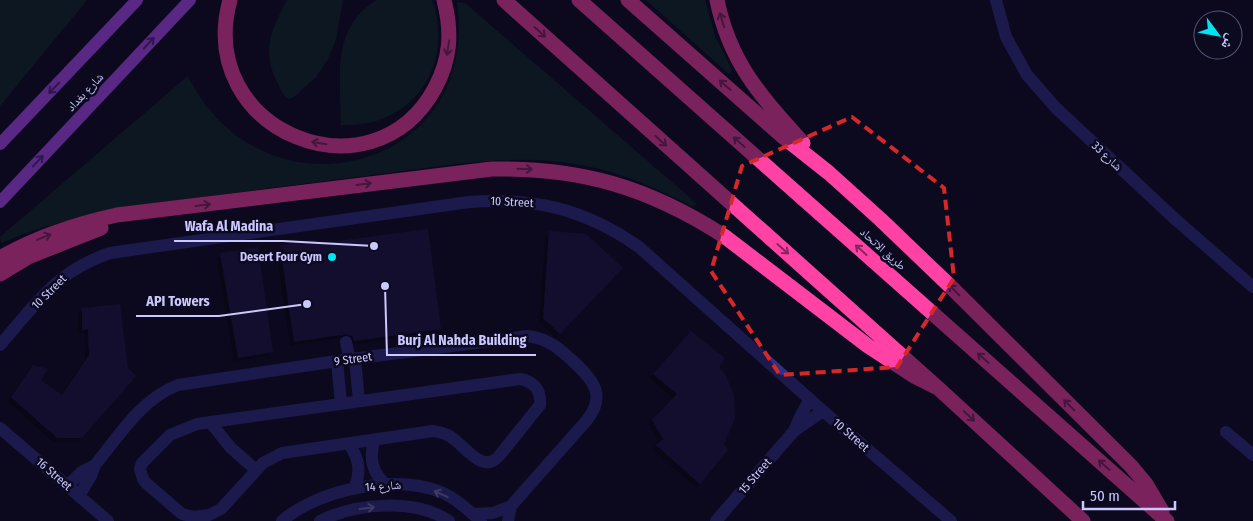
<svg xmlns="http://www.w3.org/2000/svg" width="1253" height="521" font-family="'Fira Sans Condensed','Noto Naskh Arabic',sans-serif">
  <defs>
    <filter id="shadow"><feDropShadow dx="-4" dy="4" stdDeviation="0" flood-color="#0009"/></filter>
  </defs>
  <rect width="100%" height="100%" fill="#0c0a1f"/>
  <path fill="#0c2927" d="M0,0h87l-87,106z
    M287,0h56l-7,39 -8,20 -12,18 -22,20 -5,2c-6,-3 -8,-9 -11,-15 -17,-33 -7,-54 9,-84z
    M377,0h55c17,45 0,98 -46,117 -14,7 -29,8 -45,8 0,-46 -11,-97 36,-125z
    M646,0h59l10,36 17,34 -3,4z
    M457,2l8,1 231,200 -2,4c-34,-17 -70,-34 -108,-41 -42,-9 -87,-7 -130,-2 -77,10 -153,20 -230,30 -76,10 -153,18 -225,49l-1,-6 188,-161c73,150 294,97 269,-74z"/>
  <path fill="#1b1441" filter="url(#shadow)" d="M428,229l13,100 -87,12 -2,-5 -7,-2 -5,2v-1l-46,7 -14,-97 35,-5 1,4z
    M549,231l37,3 37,34 -63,66 -17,-16z
    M258,247l15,105 -35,6 -18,-105z
    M120,304l8,64 8,8 -54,62h-25l-46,-41 22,-32 15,4 -7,11 21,15 27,-40 -1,-26 -6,1v-22z
    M691,331l34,27 -6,9 6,7 9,21 1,23 -11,26 4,6 -28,34 -44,-39 7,-6 -11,-19 25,-26 -24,-20z"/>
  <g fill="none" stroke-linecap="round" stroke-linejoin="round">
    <path stroke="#2f3083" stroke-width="12" d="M996,0l10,37 21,38 29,33 119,111 78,68
      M346,342l4,18
      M0,345c35,-40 56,-74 110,-92l359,-51c65,-5 116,7 170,45l184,164 128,110
      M355,359l4,42
      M337,361l4,43
      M520,379c15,3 21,11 20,26l-41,51c-16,19 -34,-10 -48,-19 -5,-4 -12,-5 -18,-6l-151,22 -19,10 -42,46 -12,6 -14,2 -13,-3 -36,-31 -3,-4 -3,-10 2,-6 28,-28 27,-11z
      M210,422l21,26 25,22
      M0,428l108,93
      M794,431l7,-16 9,-16
      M1226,432l27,23
      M374,441c-5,18 -2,31 12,44
      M349,444c11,16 12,28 5,45
      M67,486l16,-15 12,-6
      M79,496l12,-20 4,-11c24,-29 46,-66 83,-80l159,-24 191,-25c21,3 32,13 47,27 19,18 31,33 12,57l-76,86 -3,15
      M473,514l20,-1 18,-7
      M282,521c37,-32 112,-47 159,-29 15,6 28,19 40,29
      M320,521c36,-18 95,-23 129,0
      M716,521l78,-90 29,-20"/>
    <path stroke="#b64eff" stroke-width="12" d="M0,144l137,-144
      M0,202l190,-202"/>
    <path stroke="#ff42a4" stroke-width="15" d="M230,0c-36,132 143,203 205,88 16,-30 17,-56 9,-88
      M504,0l434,388 145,133
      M579,0l588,521
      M628,0l153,135 48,38 51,46 71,68 180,179 15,18 16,27
      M717,0c13,64 45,97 86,143
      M0,258c36,-21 76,-34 117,-43l375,-46c90,-1 156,18 232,67l144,110 46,30 24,12
      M0,274l28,-17 73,-29"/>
  </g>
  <defs><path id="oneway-shaft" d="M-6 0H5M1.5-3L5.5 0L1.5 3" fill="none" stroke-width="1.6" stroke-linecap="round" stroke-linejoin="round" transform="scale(1.25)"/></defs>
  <g stroke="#862662">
    <use href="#oneway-shaft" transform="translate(722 20) rotate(-107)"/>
    <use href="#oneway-shaft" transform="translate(540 32) rotate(42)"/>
    <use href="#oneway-shaft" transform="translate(448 48) rotate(99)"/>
    <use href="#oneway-shaft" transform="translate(725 85) rotate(-139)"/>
    <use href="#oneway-shaft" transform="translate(661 141) rotate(42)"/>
    <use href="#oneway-shaft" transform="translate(739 142) rotate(-138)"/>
    <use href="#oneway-shaft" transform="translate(319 143) rotate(-171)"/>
    <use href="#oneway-shaft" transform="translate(525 169) rotate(2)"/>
    <use href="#oneway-shaft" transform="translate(364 184) rotate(-7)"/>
    <use href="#oneway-shaft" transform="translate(203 205) rotate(-7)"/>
    <use href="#oneway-shaft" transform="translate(44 237) rotate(-22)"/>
    <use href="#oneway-shaft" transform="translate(783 249) rotate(42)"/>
    <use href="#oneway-shaft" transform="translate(861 250) rotate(-138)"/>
    <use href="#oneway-shaft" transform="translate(954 290) rotate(-135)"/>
    <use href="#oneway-shaft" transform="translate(983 358) rotate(-138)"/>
    <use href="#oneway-shaft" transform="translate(1069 405) rotate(-135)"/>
    <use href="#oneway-shaft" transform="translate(969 416) rotate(43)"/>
    <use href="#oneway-shaft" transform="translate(1104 465) rotate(-138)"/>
  </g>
  <g stroke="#582984">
    <use href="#oneway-shaft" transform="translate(149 43) rotate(-47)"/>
    <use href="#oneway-shaft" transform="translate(54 88) rotate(134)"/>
    <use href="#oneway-shaft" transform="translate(38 161) rotate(-47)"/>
  </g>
  <g stroke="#7574bb">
    <use href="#oneway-shaft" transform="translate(441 494) rotate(-156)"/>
    <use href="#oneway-shaft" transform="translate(367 508) rotate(-7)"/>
  </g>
  <path d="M0 0H1253V521H0ZM852,117l92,71 10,90 -57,89 -117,8 -69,-104 31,-105z" fill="#0c0a1f" fill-opacity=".55" fill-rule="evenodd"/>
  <path fill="none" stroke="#d62828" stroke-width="4" stroke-dasharray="10 6" stroke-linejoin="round" d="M852,117l92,71 10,90 -57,89 -117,8 -69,-104 31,-105z"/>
  <circle fill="#00e4f2" stroke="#0c0a1f" stroke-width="2" cx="332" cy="257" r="5"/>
  <g text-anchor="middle" stroke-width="5" stroke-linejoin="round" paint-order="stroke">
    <g font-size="12" fill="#cbc7ff" stroke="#0c0a1f">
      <text transform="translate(85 92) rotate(-47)" y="4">شارع بغداد</text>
      <text transform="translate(1107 156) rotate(43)" y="4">شارع 33</text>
      <text transform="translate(512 202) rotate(3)" y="4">10 Street</text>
      <text transform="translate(883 249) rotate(42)" y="4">طريق الاتحاد</text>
      <text transform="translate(49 292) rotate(-45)" y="4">10 Street</text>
      <text transform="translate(353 359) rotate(-8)" y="4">9 Street</text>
      <text transform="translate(851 435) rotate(41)" y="4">10 Street</text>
      <text transform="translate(54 474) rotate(41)" y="4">16 Street</text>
      <text transform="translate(755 476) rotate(-49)" y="4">15 Street</text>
      <text transform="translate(383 486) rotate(-4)" y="4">شارع 14</text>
    </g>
    <g font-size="12" font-weight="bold" fill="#cbc7ff" stroke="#0c0a1f" text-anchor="end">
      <text x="322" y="261">Desert Four Gym</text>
    </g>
  </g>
  <path fill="none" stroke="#cbc7ff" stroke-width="2" d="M374 246L283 241H174M307 304L219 316H136M385 286L387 355H536"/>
  <g fill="#cbc7ff" stroke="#0c0a1f" stroke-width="2">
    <circle cx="374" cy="246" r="5"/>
    <circle cx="307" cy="304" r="5"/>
    <circle cx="385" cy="286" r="5"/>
  </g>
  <g font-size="14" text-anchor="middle" font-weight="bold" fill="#cbc7ff" stroke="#0c0a1f" stroke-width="5" stroke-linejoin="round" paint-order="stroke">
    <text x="229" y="231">Wafa Al Madina</text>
    <text x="178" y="306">API Towers</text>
    <text x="462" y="345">Burj Al Nahda Building</text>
  </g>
  <g transform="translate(1218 35) rotate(122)"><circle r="24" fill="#0c0a1f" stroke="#585679"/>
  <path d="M0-4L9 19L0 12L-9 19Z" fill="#00e4f2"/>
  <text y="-8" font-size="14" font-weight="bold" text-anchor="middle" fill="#cbc7ff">ش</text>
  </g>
  <path d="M1083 501v8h92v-8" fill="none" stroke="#cbc7ff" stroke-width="2.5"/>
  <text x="1090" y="501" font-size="15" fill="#cbc7ff" stroke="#0c0a1f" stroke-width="4" paint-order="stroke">50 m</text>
</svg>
